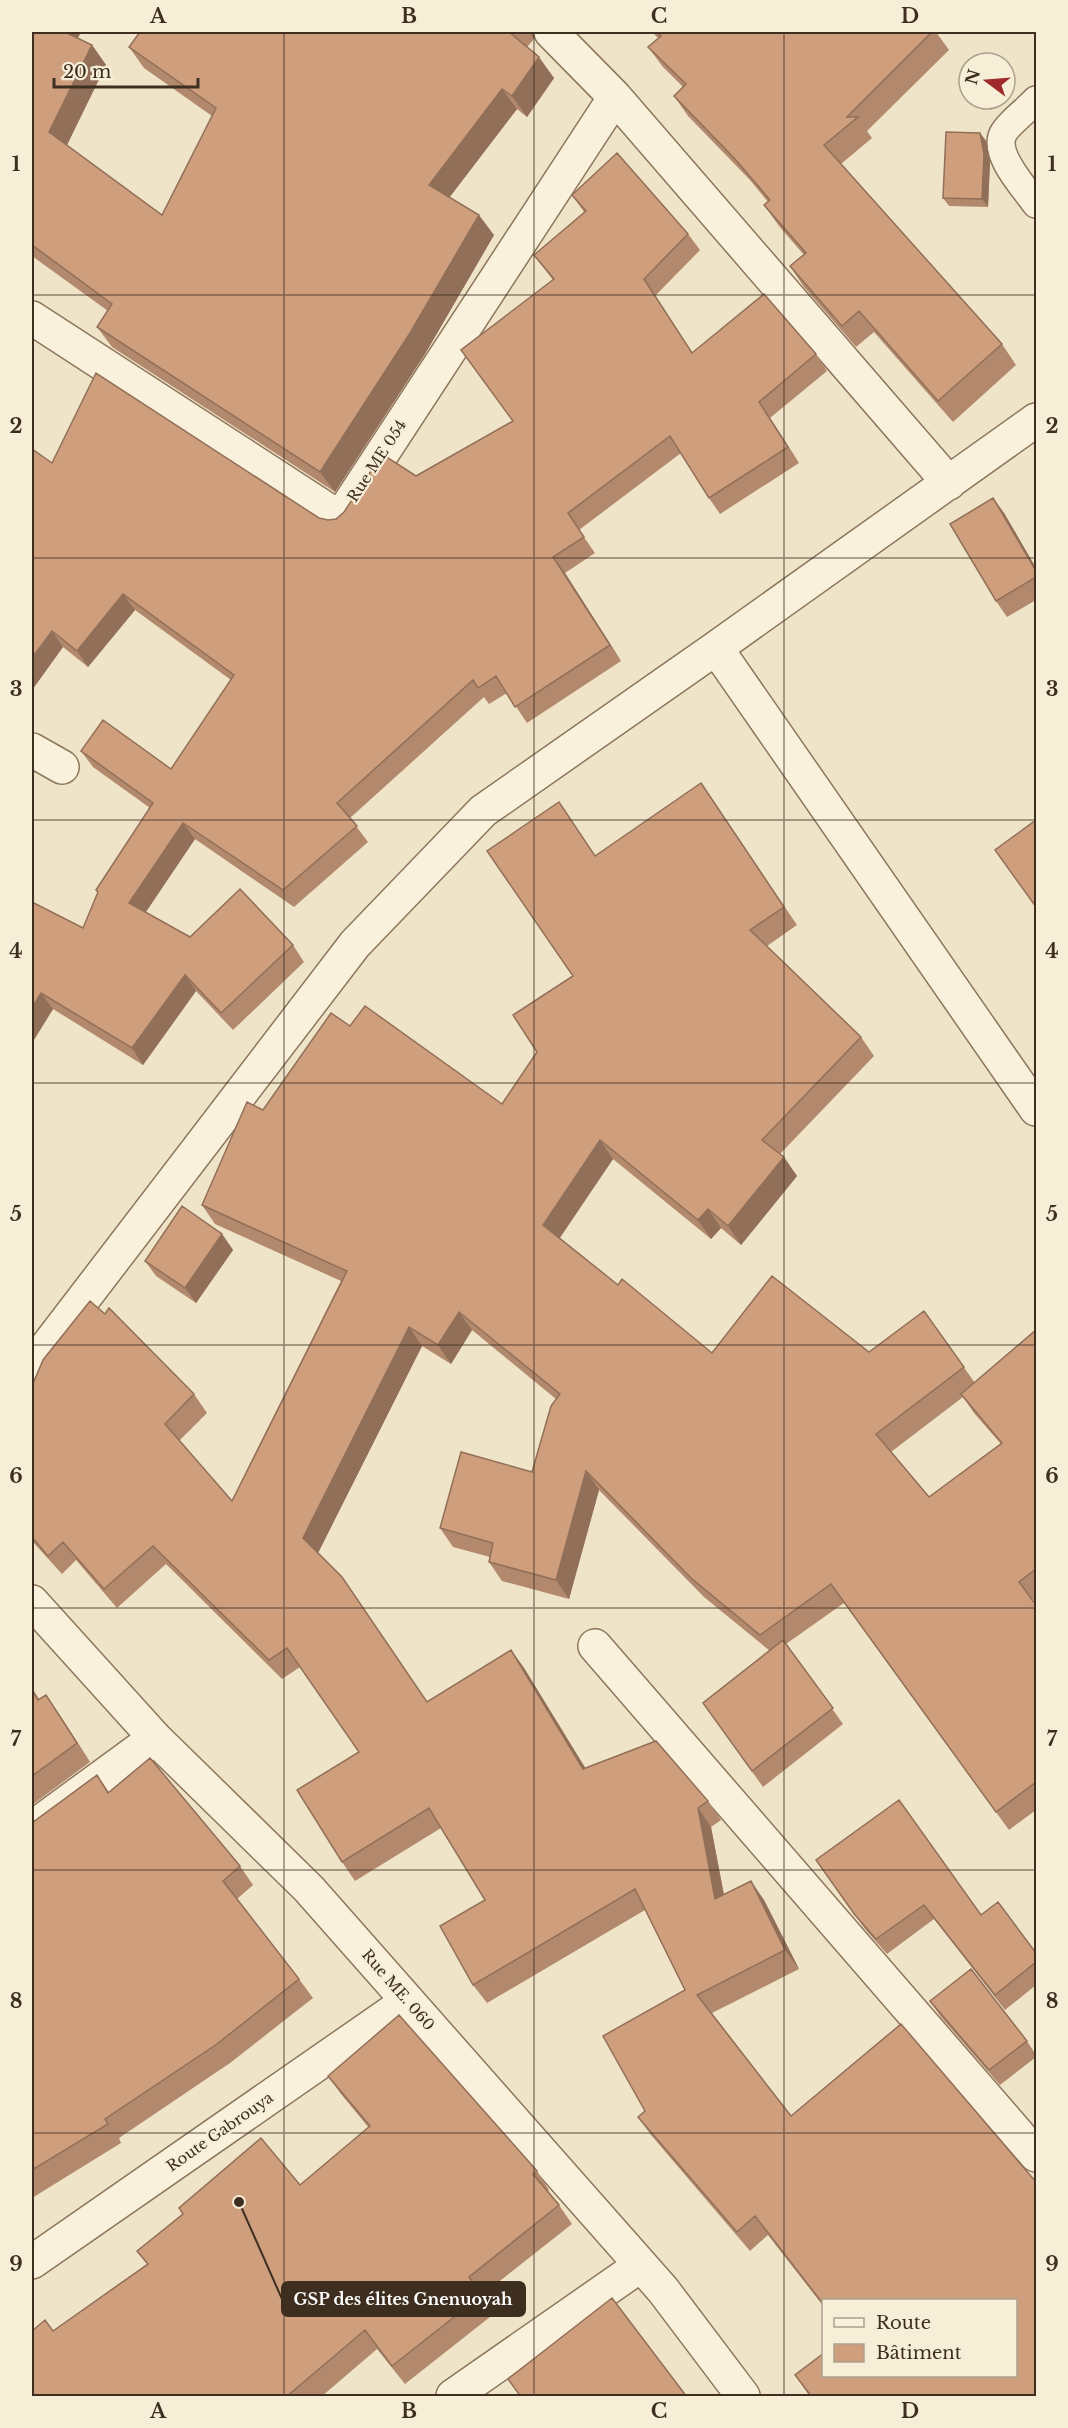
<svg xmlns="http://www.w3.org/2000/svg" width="1068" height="2428" font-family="'Libre Baskerville',serif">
  <rect width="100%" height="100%" fill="#f0e4c8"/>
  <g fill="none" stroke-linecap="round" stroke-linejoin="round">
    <g stroke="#8d765c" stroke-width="30">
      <path id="service" d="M1036,100c-7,8 -29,25 -33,34 -10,21 22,54 33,70"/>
    </g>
    <g stroke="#8d765c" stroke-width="36">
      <path id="minor" d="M551,32l64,65 334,386
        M32,318l308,200 275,-421
        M716,648l320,461
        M32,750l30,17
        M32,1366l323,-422 128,-133 233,-163 320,-228
        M32,1602l123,136 154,151 354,401 80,106
        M595,1646l441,509
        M32,1828l123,-90
        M32,2262l376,-261
        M453,2396l188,-131"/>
    </g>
    <use href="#service" stroke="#faf1dc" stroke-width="27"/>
    <use href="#minor" stroke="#faf1dc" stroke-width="33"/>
  </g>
  <path fill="#b2896c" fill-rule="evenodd" d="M32,32h49l-3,6 14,7 14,20 -39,80 95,70 50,-99 -68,-48 -15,-21 11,-15h394v7l-7,8 27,31 -27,39 -10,-8 -68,88 45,38 -69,119 -90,138 -223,-145 -15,-20 11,-16 -76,-55z
    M652,32h284l13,18 -82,81 5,7 -31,26 161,180 14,21 -63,57 -79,-90 -18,15 -52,-60 -14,-21 14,-11 -25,-29 -15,-21 4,-3 -18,-22 -62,-64 -14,-20 9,-9 -20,-20 -15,-20 10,-9z
    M980,133l6,8 4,21 -2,45 -39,-1 -6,-8z
    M572,195l116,39 12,16 -45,46 37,57 124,1 11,17 -57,47 29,45 -79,51 -11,-16 -28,-45 -102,77 16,23 -30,20 56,88 -94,62 -20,-30 -18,11 -5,-7 -134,121 18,24 -74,65 -99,-68 -49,73 44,25 103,8 11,17 -71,68 -37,-39 -53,74 -90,-56 -21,34v-141l51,26 15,-35 -2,-3 54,-82 -57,-41 -12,-16 90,18 60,-89 -96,-70 -47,57 -25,-20 -31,43 20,-227 276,57 8,-1 80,-43 97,-55 40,-141 -19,-25 50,-43z
    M993,498l11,15 32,55v32l-29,17 -11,-16z
    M714,802l83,123 -30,21 94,91 13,19 -94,98 17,22 -56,69 -20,-17 -10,11 -98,-80 -53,79 58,47 94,68 157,-1 55,-41 51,72 61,-53v268l-3,2 3,5v205l-27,20 -165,-227 -58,41 57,80 -80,63 -60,-84 67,-52 -66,-54 -105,-107 -30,109 -67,-18 -13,-19 1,-5 -37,-10 -13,-19 92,-56 24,-73 -84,-69 -21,34 -29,-18 -104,207 109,149 84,-52 13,18 61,100 123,33 13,19 -10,7 13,67 40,6 35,69 -87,44 79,103 245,281h-226l-15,-22 221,1 -192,-75v6l-56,-72 -18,16 -99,-116 -13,-18 7,-6 40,-121 -40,-80 -158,93 -14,-18 12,-85 -44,-72 -86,53 -13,-19 17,-110 -59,-85 -18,12 -116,-115 -49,44 -41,-48 -14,14 -30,-33v-155l162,8 13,19 -28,28 53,60 109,-220 -126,-57 -13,-19 61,-95 87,-84 152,78 35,-52 36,-76 23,-121zM963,1397l11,16 27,31 -72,53 -38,-45z
    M222,1234l11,16 -37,53 -40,-27 -11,-15z
    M32,1688l7,11 20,15 31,48 -58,43z
    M97,1775l12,17 131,74 13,19 -16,14 62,80 14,19 -83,65 -111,75 2,5 -89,55v-375z
    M816,1860l165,55 55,38v32l-31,25 -71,-91 -47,35 -22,-25z
    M930,2001l97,40 9,14v2l-36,28 -59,-68z
    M328,2076l209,95 12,19 -1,1 11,14 13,19 -90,71 13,18 -90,71 -28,-35 -56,48h-289l21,-66 94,-67 -10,-13 46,-37 -4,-6 121,-23 69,-57 -28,-34z"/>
  <path fill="#916f58" d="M60,32h21l-9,16z
    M529,32h5v7z
    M92,45l14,20 -43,88 -14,-21z
    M539,57l15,21 -27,39 -15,-21z
    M502,89l15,20 -74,97 -14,-21z
    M980,133l6,8 4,21 -2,45 -6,-8z
    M479,215l15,20 -69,119 -90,138 -15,-20z
    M759,402l11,16 29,45 -11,-16z
    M993,498l11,15 32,55v3z
    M553,557l12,16 56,88 -11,-16z
    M123,594l12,16 -47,57 -11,-16z
    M52,631l11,16 -31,43v-32z
    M183,823l12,16 -54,80 -12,-16z
    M185,975l11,16 -53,74 -11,-17z
    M41,993l12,16 -21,34v-35z
    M600,1140l13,19 -57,84 -13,-18z
    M784,1157l13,19 -56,69 -13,-19z
    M708,1209l13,19 -10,11 -13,-19z
    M222,1234l11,16 -37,53 -11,-15z
    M459,1312l13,18 -21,34 -13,-19z
    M409,1327l13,19 -106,211 -13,-19z
    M586,1471l13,19 -30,109 -13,-19z
    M511,1650l13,18 73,119 -14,-18z
    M46,1695l13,19 31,48 -13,-19z
    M698,1808l13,19 17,91 -13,-19z
    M751,1881l13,19 35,69 -14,-19z"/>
  <path fill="#cf9f7d" stroke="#916f58" stroke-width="1.5" d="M32,32h33l27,13 -43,87 113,83 54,-107 -87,-61 11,-15h369l30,25 -27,39 -10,-7 -73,96 50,30 -69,118 -90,139 -223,-145 15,-23 -80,-59z
    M657,32h275l-85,85h11l-34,28 178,199 -64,57 -79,-90 -17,15 -52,-60 16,-13 -42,-48 6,-5 -35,-41 -61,-63 12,-12 -38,-37 13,-11z
    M946,132l34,1 4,21 -2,45 -39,-1z
    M617,153l71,81 -44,45 48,74 72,-59 52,60 -57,48 29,45 -79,51 -39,-62 -102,77 16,24 -31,20 57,88 -95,62 -19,-31 -18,12 -5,-8 -136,123 20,23 -74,64 -100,-67 -54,80 61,34 50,-48 53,56 -72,68 -36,-38 -53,73 -91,-55 -9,15v-106l51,26 15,-36 -2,-2 57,-87 -72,-52 22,-31 68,49 63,-94 -111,-81 -46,57 -25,-20 -20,27v-209l20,14 44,-90 223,145 9,2 8,-1 8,-7 38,-58 34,22 97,-55 -52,-71 93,-71 -20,-24 52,-44 -14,-16z
    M993,498l43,73v6l-40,24 -46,-77z
    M701,783l83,124 -34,23 111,107 -99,103 22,17 -56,69 -20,-17 -10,11 -98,-80 -57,85 75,60 4,-6 90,74 60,-77 97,76 55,-41 40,56 -88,67 53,63 73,-54 -41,-49 75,-64v239l-17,13 17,23v177l-40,30 -165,-228 -71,51 -69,-57 -105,-107 -30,109 -67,-18 4,-19 -53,-15 21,-76 71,20 19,-66 9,-12 -101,-82 -21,33 -29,-18 -106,211 39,39 85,125 84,-52 72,119 73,-28 52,60 -10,7 17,91 36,-18 34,69 -88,45 94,121 110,-92 135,158v215h-224l-17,-22 29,-22v23h192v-75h-192v4l-69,-89 -18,16 -99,-115 7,-6 -42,-75 82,-46 -50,-101 -162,96 -33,-59 45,-26 -56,-92 -87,54 -45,-72 62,-38 -72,-104 -18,12 -116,-114 -49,43 -41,-47 -15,14 -16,-19v-151l11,-26 47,-59 15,13 4,-6 85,86 -29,30 67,77 115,-230 -145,-66 45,-103 16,8 68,-97 19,13 15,-20 137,98 35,-52 -24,-37 60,-39 -86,-125 72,-49 36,54z
    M1036,820v87l-41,-57z
    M182,1206l40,28 -37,54 -40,-27z
    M783,1640l50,68 -81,63 -49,-68z
    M32,1690l6,10 8,-5 31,48 -45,33z
    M150,1758l90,108 -17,15 76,98 -82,65 -112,75 3,5 -76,46v-347l65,-48 11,18z
    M899,1800l82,115 17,-13 38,51v9l-41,33 -71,-90 -48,34 -21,-24 -39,-55z
    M971,1969l56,72 -38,29 -59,-69z
    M399,2015l138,156 -4,3 26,31 -90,72 13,18 -90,71 -27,-36 -79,67h-254v-66l13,-11 8,11 95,-67 -11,-13 46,-37 -4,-6 82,-70 39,47 70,-59 -42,-50z
    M612,2298l75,99h-166l-13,-18z"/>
  <path fill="none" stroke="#3d2e20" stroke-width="1.5" stroke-opacity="0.55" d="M284,32v2364M534,32v2364M784,32v2364M32,295h1004M32,558h1004M32,820h1004M32,1083h1004M32,1345h1004M32,1608h1004M32,1870h1004M32,2133h1004"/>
  <g text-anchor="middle" stroke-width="4.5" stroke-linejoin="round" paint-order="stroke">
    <g font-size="15" fill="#3d2e20" stroke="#f7eed8">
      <text transform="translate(377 461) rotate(-57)" y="5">Rue ME 054</text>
      <text transform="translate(398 1990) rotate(49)" y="5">Rue ME. 060</text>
      <text transform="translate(220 2132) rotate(-35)" y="5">Route Gabrouya</text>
    </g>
  </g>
  <path fill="none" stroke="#3d2e20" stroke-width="2" d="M239 2202L282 2299"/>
  <circle fill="#3d2e20" stroke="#f7eed8" stroke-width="2" cx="239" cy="2202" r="6"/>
  <rect fill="#3d2e20" stroke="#3d2e20" stroke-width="2" x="282" y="2282" width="243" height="34" rx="6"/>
  <g font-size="16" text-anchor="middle" font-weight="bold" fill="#fff">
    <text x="403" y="2305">GSP des élites Gnenuoyah</text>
  </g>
  <rect width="1068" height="2428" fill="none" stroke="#f7eed8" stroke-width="66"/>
  <rect x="822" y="2299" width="195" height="78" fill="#f7eed8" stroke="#ada18e" stroke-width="1.5"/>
  <rect x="834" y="2318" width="30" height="9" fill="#faf1dc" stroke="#ada18e" stroke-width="1.5"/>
  <text x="876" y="2329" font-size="18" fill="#3d2e20">Route</text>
  <rect x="834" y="2344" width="30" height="18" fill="#cf9f7d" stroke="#ada18e" stroke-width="1.5"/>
  <text x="876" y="2359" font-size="18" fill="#3d2e20">Bâtiment</text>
  <g transform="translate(987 81) rotate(286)"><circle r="28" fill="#f7eed8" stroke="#ada18e" stroke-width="1.5"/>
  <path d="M0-4.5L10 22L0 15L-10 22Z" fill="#9e2a2b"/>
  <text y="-9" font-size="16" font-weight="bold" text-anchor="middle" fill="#3d2e20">N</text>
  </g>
  <path d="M54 78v9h144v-9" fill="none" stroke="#3d2e20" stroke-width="3"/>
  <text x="63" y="78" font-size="18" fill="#3d2e20" stroke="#f7eed8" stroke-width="4.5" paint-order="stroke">20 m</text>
  <rect x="33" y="33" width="1002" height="2362" fill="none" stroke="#3d2e20" stroke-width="2"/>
  <g font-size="20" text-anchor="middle" font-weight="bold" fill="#3d2e20">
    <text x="158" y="23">A</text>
    <text x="409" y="23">B</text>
    <text x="659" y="23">C</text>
    <text x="910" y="23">D</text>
    <text x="16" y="171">1</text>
    <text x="1052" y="171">1</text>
    <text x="16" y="433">2</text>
    <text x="1052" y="433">2</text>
    <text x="16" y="696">3</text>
    <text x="1052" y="696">3</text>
    <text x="16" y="958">4</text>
    <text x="1052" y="958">4</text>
    <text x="16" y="1221">5</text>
    <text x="1052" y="1221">5</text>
    <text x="16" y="1483">6</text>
    <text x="1052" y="1483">6</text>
    <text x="16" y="1746">7</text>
    <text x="1052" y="1746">7</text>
    <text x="16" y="2008">8</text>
    <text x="1052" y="2008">8</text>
    <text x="16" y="2271">9</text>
    <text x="1052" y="2271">9</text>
    <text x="158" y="2418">A</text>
    <text x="409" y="2418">B</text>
    <text x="659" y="2418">C</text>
    <text x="910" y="2418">D</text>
  </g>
</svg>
